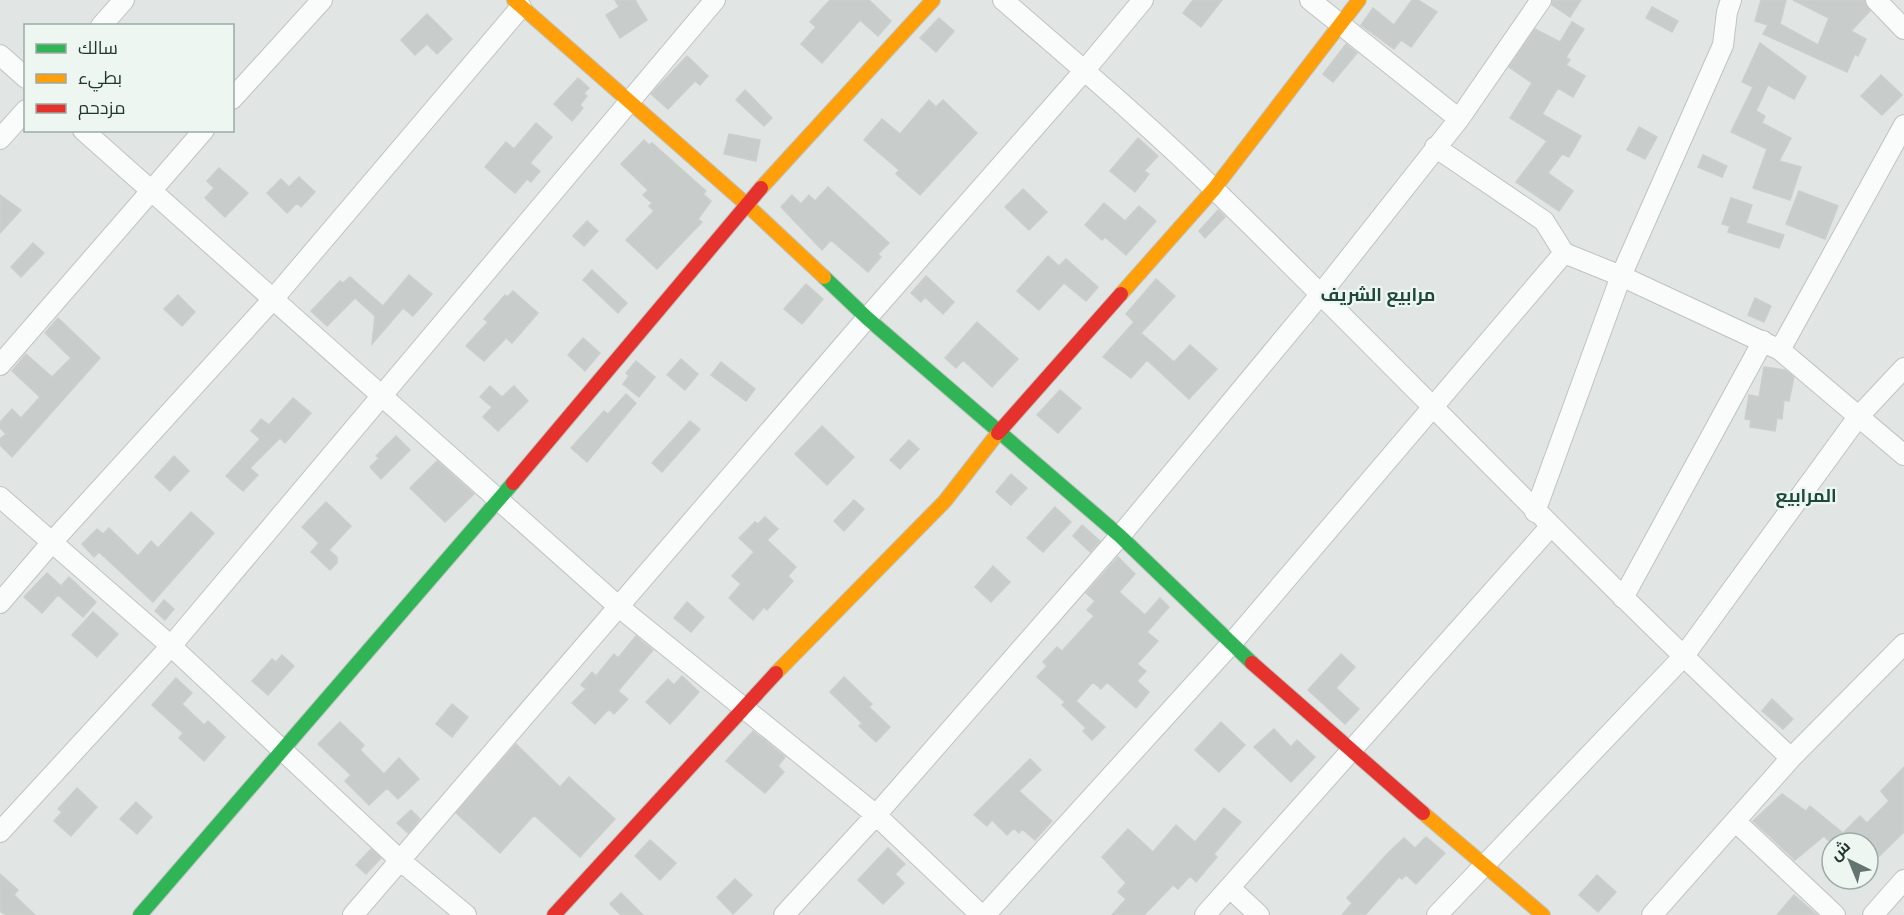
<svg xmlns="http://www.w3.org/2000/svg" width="1904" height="915" font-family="'Open Sans',Cairo,sans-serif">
  <rect width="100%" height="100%" fill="#e1e6e4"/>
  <path fill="#c8cdcb" stroke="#cacfcd" stroke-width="1.5" d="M615,0h20l12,20 -27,18 -14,-23 13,-8z
    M830,0h39l22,21 -13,15 -18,-16 -38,43 -21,-19 15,-17 -6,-5z
    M1193,0h29l-21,27 -18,-14z
    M1412,0h6l19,12 -26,35 -10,-7 -7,9 -33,-24 12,-17 21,17z
    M1553,0h28l-11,17 -18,-12z
    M1761,0h25l-6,24 38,21 11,-27 -36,-18h71l6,11 -19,20 15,8 -8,17 -3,-2 -8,18 -84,-38 5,-9 -13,-4z
    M1652,7l26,14 -6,11 -26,-14z
    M427,14l25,25 -15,15 -10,-10 -12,11 -14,-15z
    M939,18l15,13 -18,21 -16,-14z
    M1572,22l12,7 -18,28 4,3 -4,5 19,11 -12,21 -15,-9 -16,26 39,22 -12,21 -7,-3 -14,19 25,18 -14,20 -43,-29 31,-41 -37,-23 22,-35 -23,-16 26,-38 25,13z
    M1760,43l46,34 -12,22 -26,-14 -12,26 9,5 -3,7 29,15 -12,23 22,6 -11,33 -37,-12 14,-39 -36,-17 22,-45 -11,-5z
    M1346,44l11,9 -24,29 -10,-8z
    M687,56l21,20 -8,9 -5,-4 -27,28 -17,-15z
    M1881,75l21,20 -20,20 -21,-19z
    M578,78l11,10 -5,5 3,3 -7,9 3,3 -11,13 -18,-17z
    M745,90l27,28 -8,8 -28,-26z
    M929,100l7,7 7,-7 34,33 -57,62 -24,-21 3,-4 -35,-30 18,-21 18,15z
    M536,123l16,14 -22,26 10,8 -9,11 -4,-3 -12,14 -30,-26 21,-25 8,7z
    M1639,127l18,10 -12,22 -18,-9z
    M729,134l31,6 -4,21 -32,-7z
    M1138,138l20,18 -14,15 5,3 -14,18 -25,-21z
    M644,140l5,5 3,-2 54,48 -3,3 8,7 -13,18 4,3 -45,47 -31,-29 28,-29 -5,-5 3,-3 -9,-8 5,-5 -27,-26z
    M1703,155l24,11 -5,11 -24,-10z
    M219,168l29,25 -23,24 -20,-19 9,-10 -7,-7z
    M299,177l16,15 -14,15 -4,-4 -10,10 -20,-20 14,-14 8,8z
    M828,187l61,56 -11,11 3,3 -13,15 -37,-32 -9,10 -41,-43 11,-12 9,9 8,-9 6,6z
    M1023,189l24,23 -18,18 -24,-23z
    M1799,191l39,15 -13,33 -39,-15z
    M0,195l21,15 -21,23z
    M1731,198l21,7 -6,18 38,12 -5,13 -51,-16 2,-6 -8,-2z
    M1104,203l21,18 14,-15 17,15 -30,34 -21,-18 -3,3 -17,-15z
    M1218,210l7,7 -20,21 -6,-7z
    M587,221l11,10 -14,15 -11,-10z
    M33,243l11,10 -23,24 -10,-10z
    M1048,256l11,10 7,-7 32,28 -12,14 -22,-18 -25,27 -22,-19z
    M592,270l35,33 -9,10 -35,-33z
    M409,275l23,19 -19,22 -10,-8 -31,36 3,-28 -20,-18 -28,28 -16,-15 29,-30 3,2 7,-6 33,29z
    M926,276l28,26 -11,12 -18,-17 -4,5 -10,-9z
    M1156,279l19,17 -34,37 33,29 16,-17 27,24 -28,30 -42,-39 -16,18 -28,-21 31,-35 -8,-8z
    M806,284l17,15 -21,25 -18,-15z
    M513,291l25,22 -26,30 -6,-5 -22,23 -18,-15 22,-24 -4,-3 21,-24 2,2z
    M178,295l17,17 -13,14 -18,-17z
    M1755,298l16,8 -7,16 -16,-7z
    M58,318l42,40 -88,99 -12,-12v-6l6,-5 -6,-6v-6l12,-13 9,9 19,-21 -28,-26 14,-17 26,23 19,-19 -26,-25z
    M977,322l41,37 -26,28 -29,-27 -7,8 -11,-10z
    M583,338l17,15 -15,18 -17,-16z
    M681,359l17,15 -13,16 -18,-15z
    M636,361l19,16 -16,20 -16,-13 6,-8 -3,-3z
    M721,362l34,27 -9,12 -35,-26z
    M1764,367l21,3 9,7 -5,24 -5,-1 -2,19 -5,-1 -2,13 -25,-4 1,-7 -6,-1 4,-24 10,2z
    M490,386l12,11 12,-11 14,15 -30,30 -15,-14 9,-10 -12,-10z
    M1060,390l21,18 -23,25 -21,-18z
    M626,394l10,9 -49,59 -16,-14 33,-37 4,3z
    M293,398l18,15 -26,30 -5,-5 -30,30 8,7 -15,16 -17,-15 34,-37 -9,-8 10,-12 8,6z
    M690,421l10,8 -38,43 -10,-9z
    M822,426l32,31 -27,28 -32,-31z
    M396,436l14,14 -29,29 -11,-12 9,-9 -3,-2z
    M909,440l10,9 -19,20 -10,-9z
    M174,456l15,15 -19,20 -15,-14z
    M437,461l37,33 -29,28 -35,-34z
    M1011,474l16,14 -16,17 -15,-13z
    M854,500l10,9 -20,22 -10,-10z
    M326,502l25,24 -22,24 8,7v6l-7,7 -19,-18 8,-9 -17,-16z
    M1055,507l16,15 -28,30 -16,-14z
    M191,512l23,21 -61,69 -54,-50 -5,5 -12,-13 15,-15 6,5 6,-6 29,28 13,-15 7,7z
    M765,517l13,12 -11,11 29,27 -8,9 5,5 -26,29 -3,-3 -11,13 -24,-22 12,-14 -9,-8 22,-24 -15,-14 16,-16 3,2z
    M1082,525l18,16 -10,11 -17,-16z
    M1118,557l17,17 -16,18 26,23 15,-17 9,9 -22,25 11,9 -21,23 9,7 -9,10 12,11 -13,16 -29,-26 -6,7 -8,-7 -17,19 29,26 -13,13 -9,-9 3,-3 -24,-23 3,-3 -28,-25 10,-11 -4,-4 14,-15 5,4 32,-35 -7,-6 8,-9 -9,-8z
    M993,566l17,16 -19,20 -16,-15z
    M47,573l14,13 8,-9 27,25 -13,15 -25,-22 -16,18 -18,-16z
    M164,600l10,9 -9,11 -10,-9z
    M687,602l17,15 -13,15 -17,-14z
    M93,612l25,22 -21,23 -25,-22z
    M636,636l17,14 -35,41 10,8 -14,15 -5,-5 -14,15 -23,-21 14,-14 -5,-4 11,-13 4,4 18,-22 4,4z
    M1341,654l14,13 -19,21 23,21 -14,15 -37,-34z
    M282,655l12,11 -26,29 -16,-14 20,-22 4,3z
    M682,676l17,16 -29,32 -24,-22 22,-23 6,6z
    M844,677l28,27 -3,3 21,20 -14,15 -17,-16 3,-3 -32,-31z
    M176,678l16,15 -10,11 22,21 4,-4 17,16 -21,24 -25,-23 4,-5 -31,-28z
    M1772,699l21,20 -10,10 -21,-18z
    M452,704l16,13 -16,20 -16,-13z
    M340,722l24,23 -4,5 24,24 15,-16 20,21 -21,20 -11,-11 -18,17 -24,-24 6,-6 -33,-31z
    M1221,722l24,23 -26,27 -24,-22z
    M1274,729l17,18 6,-7 18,17 -24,25 -37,-35z
    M753,731l32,26 -7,9 6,6 -19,21 -39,-32z
    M516,744l44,43 9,-10 46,42 -35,38 -46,-42 -34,38 -44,-40z
    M1030,759l11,11 -22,21 33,30 -17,19 -13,-11 -3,4 -5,-5 -7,7 -15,-15 -5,6 -13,-11z
    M1904,767v65l-36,35v-24h-37l-7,-7 -29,24 -42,-39 29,-27 24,17 4,-5 33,27 17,-17 7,7 22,-22 -8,-10z
    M77,788l20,19 -26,29 -17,-15 8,-9 -4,-3z
    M136,802l16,15 -15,17 -17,-15z
    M1224,808l17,14 -27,32 3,3 -21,25 -6,-6 -12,13 -5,-4 -29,30h-32l14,-16 -8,-7 8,-9 -24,-26 26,-28 25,23 23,-27 19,17z
    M411,810l9,9 -12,14 -11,-10z
    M1426,837l19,16 -29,31 -10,-9 -4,4 -3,-2 -34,38h-23l10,-12 -5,-5 42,-46 15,-14 11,10z
    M650,840l26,23 -16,17 -25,-24z
    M888,848l17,16 -10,10 9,9 -21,21 -25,-24z
    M371,849l10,9 -15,16 -10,-9z
    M0,874l18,16 -4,5 21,20h-29l-6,-4z
    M1597,875l19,17 -18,20 -19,-17z
    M735,879l17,16 -19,19 -16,-17z
    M621,893l22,22h-22l-11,-11z
    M1794,895l23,20h-40z"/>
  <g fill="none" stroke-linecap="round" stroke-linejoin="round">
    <g stroke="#bec3c1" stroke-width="22">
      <path id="street" d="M1003,0c71,62 145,124 213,191 193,188 378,384 575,567
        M1310,0l149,119
        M1876,0l28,29
        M101,26l23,-26
        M0,55l26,23
        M232,99l90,-99
        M83,130l536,477 257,208 105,100
        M0,139l26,-29
        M1435,147l109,74 20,32 57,23 159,74 124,105
        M1780,350l124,-225
        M0,365l204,-235
        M0,497l171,149 231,216 64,53
        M1535,512l86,-236 102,-231 4,-33 4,-12
        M1623,598l140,-257
        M0,603l53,-62 221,-243 247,-291
        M1736,822l99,93
        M0,832l171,-186 544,-646
        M1230,888l29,27
        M353,915l514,-597 217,-247 59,-71
        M784,915l92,-100 244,-279 200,-241 139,-176 82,-119
        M985,915l246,-271 333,-391
        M1205,915l345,-388
        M1437,915l246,-258 175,-240 46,-49
        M1652,915l139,-157 113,-114
        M1873,915l31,-35"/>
    </g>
    <g stroke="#bdc4c1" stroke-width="16">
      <path id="fast" d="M824,277l43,41 253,218 132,127
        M140,915l373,-432"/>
    </g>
    <g stroke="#bdc4c1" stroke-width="16">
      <path id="slow" d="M514,0l232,204 78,73
        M761,188l172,-188
        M1121,294l93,-105 145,-189
        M776,673l169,-172 53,-68
        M1423,813l120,102"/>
    </g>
    <g stroke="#bdc4c1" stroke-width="16">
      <path id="jam" d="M998,433l123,-139
        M513,483l248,-295
        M1252,663l171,150
        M554,915l222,-242"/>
    </g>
    <use href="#street" stroke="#fafbfb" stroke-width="20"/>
    <use href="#fast" stroke="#30b455" stroke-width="14"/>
    <use href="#slow" stroke="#ff9f0a" stroke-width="14"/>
    <use href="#jam" stroke="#e5322d" stroke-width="14"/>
  </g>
  <g text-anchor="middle" stroke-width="4.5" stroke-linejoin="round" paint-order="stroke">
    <g font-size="18" font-weight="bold" fill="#1e483c" stroke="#eef6f2">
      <text x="1378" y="301">مرابيع الشريف</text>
      <text x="1806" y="502">المرابيع</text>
    </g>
  </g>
  <rect x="24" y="24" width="210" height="108" fill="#eef6f2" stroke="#9caaa5" stroke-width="1.5"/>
  <rect x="36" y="44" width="30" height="9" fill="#30b455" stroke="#9caaa5" stroke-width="1.5"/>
  <text x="78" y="54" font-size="18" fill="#213731">سالك</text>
  <rect x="36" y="74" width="30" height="9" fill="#ff9f0a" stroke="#9caaa5" stroke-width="1.5"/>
  <text x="78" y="84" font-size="18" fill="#213731">بطيء</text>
  <rect x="36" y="104" width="30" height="9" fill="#e5322d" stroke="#9caaa5" stroke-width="1.5"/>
  <text x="78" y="114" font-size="18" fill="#213731">مزدحم</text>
  <g transform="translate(1850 861) rotate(317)"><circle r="28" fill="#eef6f2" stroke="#9caaa5" stroke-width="1.5"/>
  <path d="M0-4.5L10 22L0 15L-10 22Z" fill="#647470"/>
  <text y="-9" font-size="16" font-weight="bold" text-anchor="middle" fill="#213731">ش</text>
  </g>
</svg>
